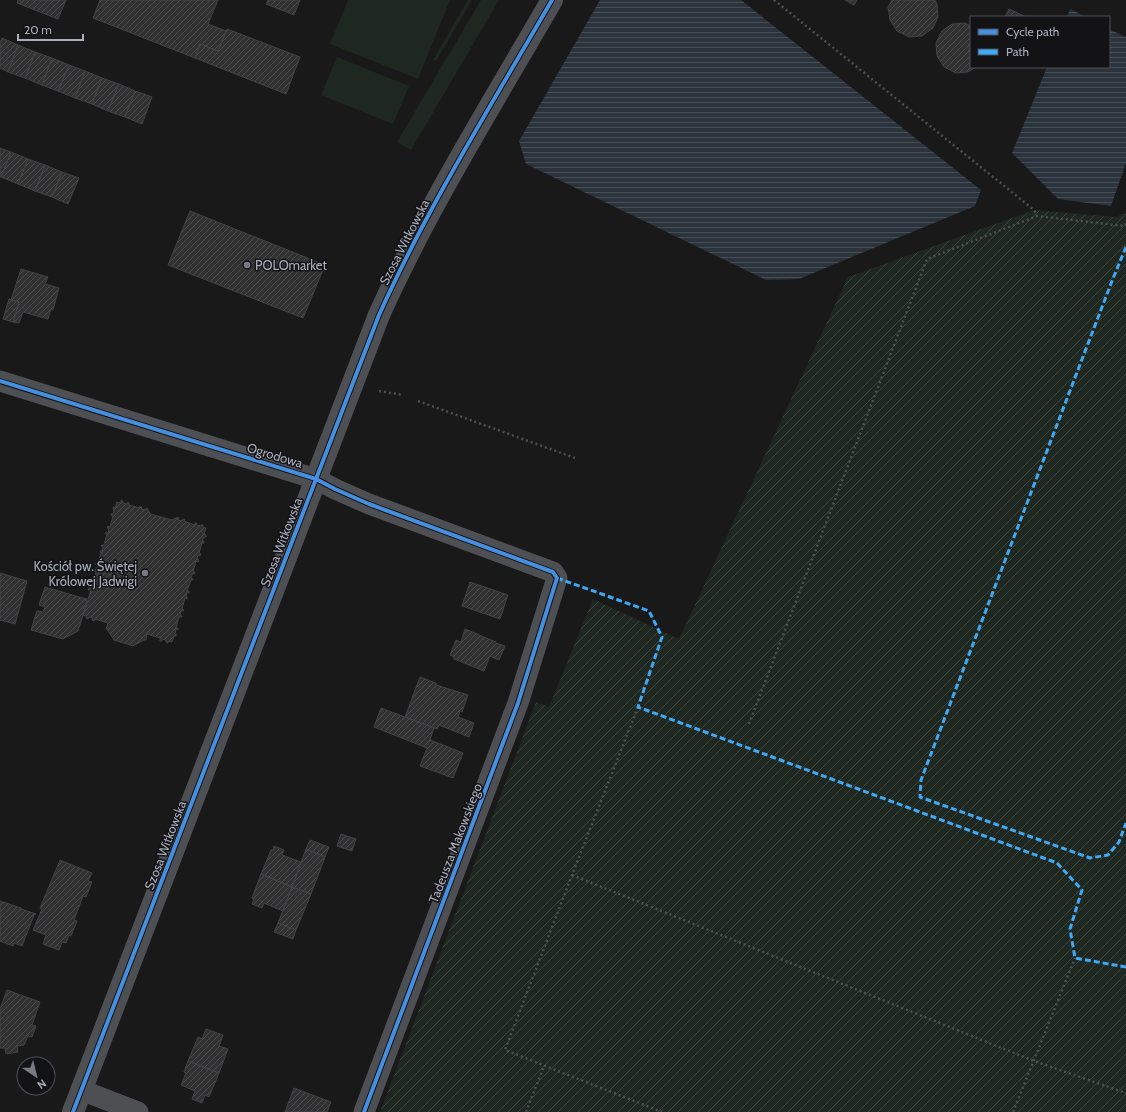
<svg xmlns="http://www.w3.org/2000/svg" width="1126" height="1112" font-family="Cabin,sans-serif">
  <defs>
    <pattern id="garden-furrows" width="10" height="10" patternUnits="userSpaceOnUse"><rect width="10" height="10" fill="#1f2721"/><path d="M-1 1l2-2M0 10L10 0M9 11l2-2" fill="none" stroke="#3d443f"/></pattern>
    <pattern id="water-rules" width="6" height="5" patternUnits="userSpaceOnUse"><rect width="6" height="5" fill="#2b333c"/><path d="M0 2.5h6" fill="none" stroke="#474e56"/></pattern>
    <pattern id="building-hatch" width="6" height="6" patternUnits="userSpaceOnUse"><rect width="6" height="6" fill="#313132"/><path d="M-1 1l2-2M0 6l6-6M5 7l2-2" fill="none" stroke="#4c4c4e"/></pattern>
  </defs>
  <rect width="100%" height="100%" fill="#19191a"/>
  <path fill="url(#garden-furrows)" d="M1034,210l82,7 10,-5v900h-746l156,-410 13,5 44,-108 86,40 169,-362z"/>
  <path fill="#1f2721" d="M348,0h102l-32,79 -88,-35z
    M468,0h4l-36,61 -3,-1z
    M481,0h18l-88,150 -14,-8z
    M337,57l72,29 -16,38 -72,-29z"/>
  <path fill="url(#water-rules)" d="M600,0h141l240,190 -6,16 -176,73 -33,1 -240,-116 -7,-23z
    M1070,9l16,8h-19z
    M1109,29l17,8v126l-15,43 -53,-7 -46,-46 35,-86h62z"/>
  <path fill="url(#building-hatch)" stroke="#424346" d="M18,0h48l-8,19 -41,-16z
    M100,0h118l-10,24 18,7 -8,20 -18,-7 -5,14 -102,-40z
    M268,0h32l-6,15 -28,-11z
    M845,0h12l-3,5z
    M892,0h43l2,4 1,13 -5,11 -11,8 -13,1 -12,-6 -7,-11 -2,-13z
    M1009,9l17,8h-21z
    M965,23l6,3v41h5l-8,5 -12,1 -12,-6 -7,-11 -1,-13 6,-12 10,-7z
    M227,29l73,28 -14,37 -91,-36 5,-14 18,7z
    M2,38l16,7 -10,27 -8,-4v-25z
    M18,45l17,7 -10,26 -17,-6z
    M35,52l17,6 -10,27 -17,-7z
    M52,58l17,7 -11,26 -16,-6z
    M69,65l16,6 -10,27 -17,-7z
    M85,71l17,7 -10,26 -17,-6z
    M102,78l17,6 -11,27 -16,-7z
    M119,84l16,7 -10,26 -17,-6z
    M135,91l17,6 -10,27 -17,-7z
    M0,148l11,4 -10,25h-1z
    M11,152l17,7 -10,25 -17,-7z
    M28,159l17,6 -10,26 -17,-7z
    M45,165l17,7 -10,25 -17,-6z
    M62,172l17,6 -11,26 -16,-7z
    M190,211l135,54 -22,53 -135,-53z
    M21,269l27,8 -3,7 14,4 -6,22 -2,-1 -3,10 -25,-7 -4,11 -6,-1 6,-20 -8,-2z
    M9,299l10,3 -6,20 -10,-3z
    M121,500l2,1v2l4,1 1,-2 1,1v2l11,3v-2l2,1 -1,2 5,1v-2l2,1v1l2,4 22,6 4,-2 1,-1 2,1 -1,2 4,1 1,-2 2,1 -1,1 11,4v-2h2l-1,2 5,1v-1h2v2l3,1 -2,6 2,1v2h-2l-2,4h2v2h-2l-3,10 2,1 -1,2 -2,-1 -1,4 2,1 -1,2 -2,-1 -3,11h2l-1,2h-2l-1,4 2,1v1h-2l-4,11h2v2l-2,-1 -1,5h1v2l-2,-1 -3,11 2,1 -1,1h-2l-1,4 2,1v1h-3l-3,11h2v2l-2,-1 -1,5h1v2h-2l-2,6 -4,-1v2l-2,-1v-2l-4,-1v2h-2v-3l-13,-4 -1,6h-2l-11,6 -19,-6 -7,-11h-1l2,-6 -13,-4 -1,2 -2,-1 1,-2 -4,-1 -1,2 -2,-1 1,-2 -4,-1 2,-6 -2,-1v-2l3,1 1,-6 -2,-1 1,-1h2l3,-9h-3l1,-2h2l1,-4 -2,-1 1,-1h2l3,-10 -2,-1v-2l2,1 2,-5h-2v-2l2,1 3,-11 -1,-1v-1h2l1,-4 -2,-1 1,-1h2l3,-11h-2l1,-2 2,1 1,-5h-2l1,-2 2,1 3,-11 -2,-1v-1h2l1,-4 -1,-1v-2l2,1 2,-6 4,1z
    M0,573l27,8 -12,43 -15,-4z
    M470,582l38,13 -8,24 -38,-13z
    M45,587l41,12 -1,1 2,1 -1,6 -3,-1v2l2,1 -7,22 -15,8 -32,-9 6,-19 6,1 2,-5 -6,-2z
    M465,629l31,13v1l9,3 -6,14 -9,-4 -6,15 -30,-12v-2l-4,-2 6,-15 5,2z
    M420,677l16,6v2l32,10 -6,17 -2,-1 -2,6 16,6 -5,14 -30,-12 -2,4 -32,-12z
    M381,708l53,20 -4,12 33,13 -10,25 -33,-12 7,-18 -53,-21z
    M341,834l15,5 -4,12 -15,-5z
    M310,840l19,7 -4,10 -19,-8z
    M274,846l10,4 -2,5 19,7 -9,25 -31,-13 10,-24h2z
    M306,849l19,8 -14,37 -19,-7z
    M60,860l32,13 -4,8 4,1 -6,15 -3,-1 -9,24 3,1 -6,15 -2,-1 -3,8 -4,-1 -3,8 -16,-6 3,-9 -13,-5 9,-21 -2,-1z
    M261,874l31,13 -9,24 -19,-8 -2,5 -10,-4 2,-5 -2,-1z
    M292,887l19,7 -15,36 -18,-7z
    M0,901l21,7v1l15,5 -2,1 -12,31 -8,-3 -1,3 -13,-5z
    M278,923l18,7 -3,9 -19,-7z
    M7,990l33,12 -8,23 4,1 -4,11 -4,-1 -4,9 -7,1 1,6 -12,2 -1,-6h-5v-39z
    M206,1029l17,6 -4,11 9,3 -9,24 -31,-12 10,-24 4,2z
    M188,1061l31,12 -10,24 -4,-2 -3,8 -10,-4 3,-8 -14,-6 5,-12 -2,-1z
    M294,1088l37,14 -4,10h-42z"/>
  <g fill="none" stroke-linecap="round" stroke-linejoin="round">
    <path stroke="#4f5054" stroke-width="2.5" stroke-dasharray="2 3" stroke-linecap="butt" d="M774,0l260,210 3,6
      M379,391l24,4
      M418,401l157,57
      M638,707l-66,168 -67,175 157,62
      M749,724l178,-465 110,-43 87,10 2,-2
      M572,875l462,186 92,32
      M526,1112l18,-46
      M1013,1112l62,-154"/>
    <path stroke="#4d4f53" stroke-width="21" d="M0,381l316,98 19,10 34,15 184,68 4,6 -39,125 -154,409
      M81,1090l57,22"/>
    <path stroke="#4d4f53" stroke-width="22" d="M73,1112l306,-797c49,-109 113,-211 173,-315"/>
    <path stroke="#3fa9f5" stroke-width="3" stroke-dasharray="6 3" stroke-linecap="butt" d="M1126,247l-14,34 -191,499 -1,17 170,61 18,-3 11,-13 7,-19
      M557,578l92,33 13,26 -24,70 419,156 25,27 -12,39 5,29 51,9"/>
    <g stroke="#131316" stroke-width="6">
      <path id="cycleway" d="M0,381l316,98 19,10 34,15 184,68 4,6 -39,125 -154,409
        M73,1112l306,-797c49,-109 113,-211 173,-315"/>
    </g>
    <use href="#cycleway" stroke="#468fdf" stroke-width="4"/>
  </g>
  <g fill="#777a83" stroke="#131316" stroke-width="1.5">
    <circle cx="247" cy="265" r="4"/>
    <circle cx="145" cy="573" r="4"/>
  </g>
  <g text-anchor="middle" stroke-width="3" stroke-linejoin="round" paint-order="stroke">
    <g font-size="13" fill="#aaaebb" stroke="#131316">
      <text transform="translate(404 242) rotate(-63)" y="5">Szosa Witkowska</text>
      <text transform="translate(275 455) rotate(17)" y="5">Ogrodowa</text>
      <text transform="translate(281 542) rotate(-69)" y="5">Szosa Witkowska</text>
      <text transform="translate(455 843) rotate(-69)" y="5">Tadeusza Makowskiego</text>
      <text transform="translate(165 845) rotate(-69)" y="5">Szosa Witkowska</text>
    </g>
    <g font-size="13" fill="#aaaebb" stroke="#131316" text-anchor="start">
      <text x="255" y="270">POLOmarket</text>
      <text x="137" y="571" text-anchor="end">Kościół pw. Świętej<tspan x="137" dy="15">Królowej Jadwigi</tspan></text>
    </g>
  </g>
  <rect x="970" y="16" width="140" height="52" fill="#131316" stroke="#4f5158"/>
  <rect x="978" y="29" width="20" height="6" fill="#468fdf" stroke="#4f5158"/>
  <text x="1006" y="36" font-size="12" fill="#aaaebb">Cycle path</text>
  <rect x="978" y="49" width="20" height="6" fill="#3fa9f5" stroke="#4f5158"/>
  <text x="1006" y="56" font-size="12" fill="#aaaebb">Path</text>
  <g transform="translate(36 1076) rotate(145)"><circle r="19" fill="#131316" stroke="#4f5158"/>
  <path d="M0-3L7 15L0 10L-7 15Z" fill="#777a83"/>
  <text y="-6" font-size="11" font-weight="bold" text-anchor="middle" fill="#aaaebb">N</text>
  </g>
  <path d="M18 34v6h65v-6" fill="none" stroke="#aaaebb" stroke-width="2"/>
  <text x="24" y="34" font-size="12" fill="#aaaebb" stroke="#131316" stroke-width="3" paint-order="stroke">20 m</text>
</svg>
